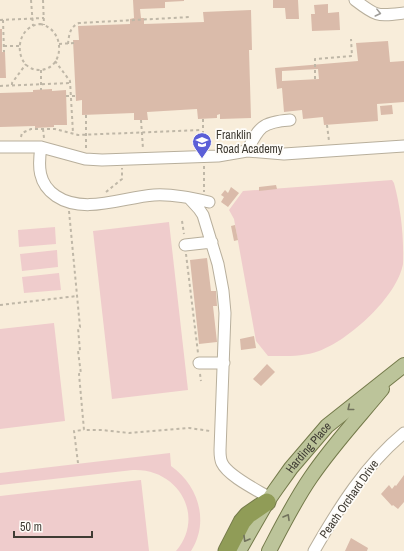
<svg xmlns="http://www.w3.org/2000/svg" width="404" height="551" font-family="'Archivo Narrow',sans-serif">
  <rect width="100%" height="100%" fill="#f8edda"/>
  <path fill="#efcccc" d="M392,180l2,3c7,26 10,54 9,81 -6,33 -54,76 -84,87 -16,6 -34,5 -51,5l-12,-15 -22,-122 -5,-9 14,-19z
    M169,222l19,168 -76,9 -19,-168z
    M55,227l1,17 -37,3 -1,-17z
    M57,250l1,17 -36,4 -2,-17z
    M59,273l2,17 -37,3 -2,-16z
    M54,323l11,98 -65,8v-100z
    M170,453l1,13c27,19 39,55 20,85h-15c30,-35 2,-83 -43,-81l-133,15v-12z
    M141,480l8,71h-149v-55z"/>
  <path fill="#dabbaa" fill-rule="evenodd" d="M133,0h51v1l-19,1v6l-25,1 1,9h3v6l60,-2 -1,-10 48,-2 1,40h-3l2,68 -31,1v-5l-3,1v3l-19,1 -1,-10 -50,3 1,8h-14v-7l-52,2v-15l-6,1 -3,-61h6l-1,-14 52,-2v-5l4,-1z
    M273,0h25l1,19h-13l-1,-11h-12z
    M328,4v9l11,-1 1,18 -28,1 -1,-17h4l-1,-9z
    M0,29h2v23h3l1,26h-6z
    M388,41l2,21 14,-1v41l-27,2 1,17 -54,4 -1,-8 -20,2 -1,-9 -18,2 -2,-24 -5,1 -2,-21 83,-7 -2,-18zM318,69l1,10 -37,2v-10z
    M52,89v2l14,-1 1,35h-13v2l-19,1v-2l-35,1v-34l33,-1v-2z
    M392,105l1,9 -12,1 -1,-9z
    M276,185l1,4 -18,2v-4z
    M231,187l8,6 -11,14 -7,-5 3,-5 -3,-2 4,-5 3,3z
    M235,225l3,15 -4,1 -3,-15z
    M207,258l4,33h5l1,15h-4l4,36 -18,2 -9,-84z
    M254,336l2,12 -15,2 -1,-11z
    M267,364l8,8 -14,14 -8,-7z
    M404,475v27l-6,7 -5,-4 -1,1 -11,-12 8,-9 3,4 3,-4 1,1z
    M351,538l17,10 -1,3h-22z"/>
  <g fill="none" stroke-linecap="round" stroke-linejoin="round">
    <g stroke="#b8af9c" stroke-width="13">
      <path id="minor" d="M355,0c22,17 22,16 49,13
        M0,147h41l44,12 17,1 116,-4 29,-5 37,3 120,-8
        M41,147c-3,19 -3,37 15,49 28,19 68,1 98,-1 19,-1 37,3 55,7
        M247,151c12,-24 15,-29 43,-31
        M189,198l10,11 4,6 15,49 5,27 2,22 -5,137c0,5 0,9 2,13 6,13 35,27 48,35
        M185,245l27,-3
        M199,363h25
        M314,551c24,-42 52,-87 90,-118"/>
    </g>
    <g stroke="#747a4a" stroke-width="16">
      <g id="major">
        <path id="s1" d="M239,551l28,-49 9,-13 15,-21 36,-42 77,-61"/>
        <path d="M269,551c13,-25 26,-51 42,-74 21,-31 47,-59 71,-88"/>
      </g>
    </g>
    <g stroke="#747a4a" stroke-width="19">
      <path id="highway" d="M227,551l15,-29 6,-7 19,-13"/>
    </g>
    <path stroke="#bfb7a7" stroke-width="2" stroke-dasharray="3 3" stroke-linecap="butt" d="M31,0l2,26
      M43,0l1,25
      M0,20l44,-2
      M3,20l1,32
      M40,24c26,5 25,45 0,46 -26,1 -28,-43 0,-46z
      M59,44l15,-1
      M68,44c1,-10 2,-17 11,-21l112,-6
      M4,46h15
      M55,61l15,20 3,52
      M41,70v20
      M315,79v-20l37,-3 -1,-17
      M12,85v-2l14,-19
      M0,86l70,-3
      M66,96h10
      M86,115v33
      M203,119v27
      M141,120l2,29
      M327,125l2,16
      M43,129l1,9
      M21,137l1,-4 9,-4h24l23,6 124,-5
      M204,166v26
      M106,192l16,-13v-11
      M69,211l11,116 -2,1 2,23h-2l3,23h-2l5,56h18l27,3 60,-5 21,3
      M182,221l2,13
      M186,254l12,99
      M0,305l77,-9
      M200,374l1,7
      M78,463l-4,-32 10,-1"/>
    <use href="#minor" stroke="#fff" stroke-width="11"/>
    <use href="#major" stroke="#bcc49a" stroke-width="14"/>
    <use href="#highway" stroke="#909c57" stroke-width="17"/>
  </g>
  <defs><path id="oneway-chevron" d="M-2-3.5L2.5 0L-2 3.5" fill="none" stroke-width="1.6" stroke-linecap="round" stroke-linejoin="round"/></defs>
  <use stroke="#9f9d99" href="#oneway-chevron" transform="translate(378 13) rotate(14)"/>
  <g stroke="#71725c">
    <use href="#oneway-chevron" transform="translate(350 408) rotate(141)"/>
    <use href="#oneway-chevron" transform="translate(287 517) rotate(-60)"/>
    <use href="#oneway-chevron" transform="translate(246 539) rotate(120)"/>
  </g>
  <defs>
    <g id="school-pin" transform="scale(1)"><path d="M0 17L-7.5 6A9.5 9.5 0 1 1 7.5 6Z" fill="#5b5fd7" stroke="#fefcf8"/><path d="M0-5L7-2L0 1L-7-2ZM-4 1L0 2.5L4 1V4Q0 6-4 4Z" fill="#fff"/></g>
  </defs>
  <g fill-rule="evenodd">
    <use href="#school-pin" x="202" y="142"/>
  </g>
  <g text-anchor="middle" stroke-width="3.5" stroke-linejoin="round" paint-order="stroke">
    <g font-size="12" fill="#3f3b33" stroke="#fefcf8" text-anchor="start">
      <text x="216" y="139">Franklin<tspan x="216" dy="14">Road Academy</tspan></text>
    </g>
    <g font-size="12" fill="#3f3b33" stroke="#fefcf8">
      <text dy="4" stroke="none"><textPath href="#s1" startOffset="125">Harding Place</textPath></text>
      <text transform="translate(349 499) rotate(-55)" y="4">Peach Orchard Drive</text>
    </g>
  </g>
  <path d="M14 531v6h78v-6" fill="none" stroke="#3f3b33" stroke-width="2"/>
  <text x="20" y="531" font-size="12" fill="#3f3b33" stroke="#fefcf8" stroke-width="3" paint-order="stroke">50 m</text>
</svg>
